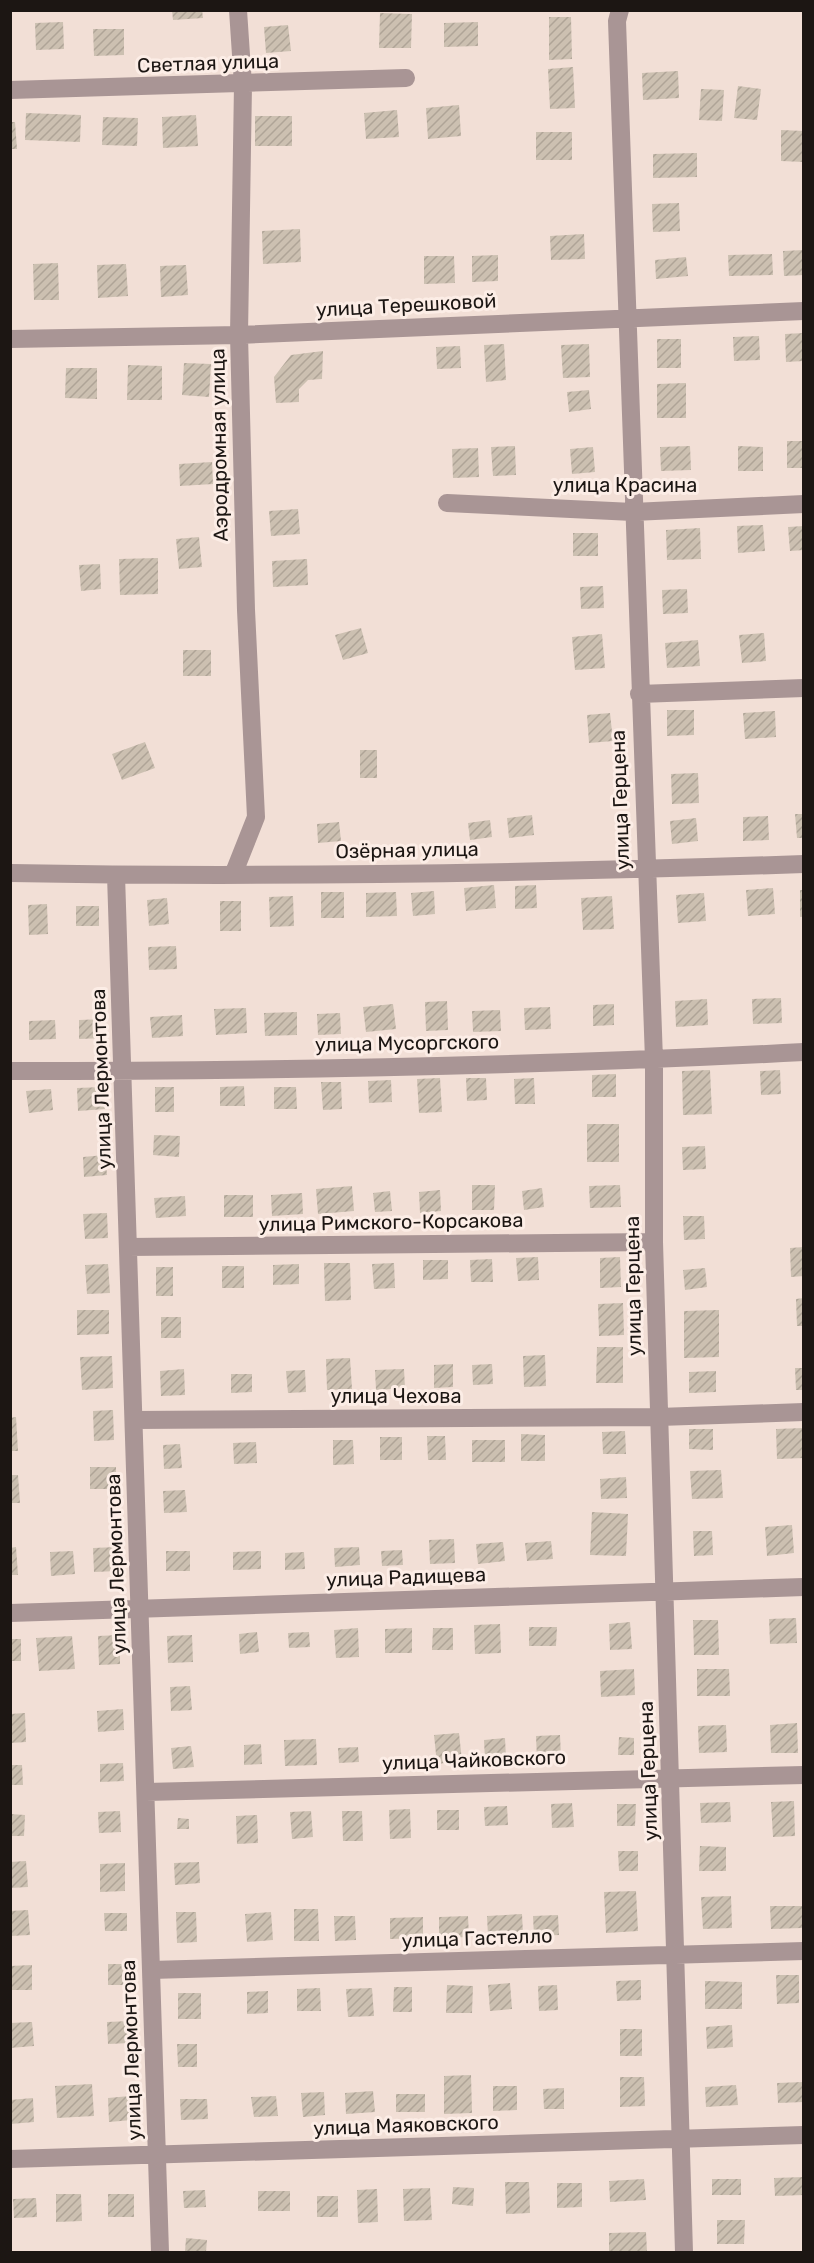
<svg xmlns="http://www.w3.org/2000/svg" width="814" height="2263" font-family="Rubik,sans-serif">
  <defs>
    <pattern id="building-hatch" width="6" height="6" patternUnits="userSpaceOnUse" patternTransform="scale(1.5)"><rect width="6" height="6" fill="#ccc0b1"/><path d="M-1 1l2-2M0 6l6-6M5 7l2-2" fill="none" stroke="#afa497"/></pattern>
  </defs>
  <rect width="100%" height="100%" fill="#f2dfd6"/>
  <path fill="url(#building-hatch)" d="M172,10h30l1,8 -30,2z
    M380,13l32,1 -1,34h-32z
    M549,17h22l1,42 -23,1z
    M63,22l1,27 -28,1 -1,-27z
    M478,22v24l-34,1v-24z
    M288,25l3,26 -25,2 -2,-26z
    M93,29h31v26l-30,1z
    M573,67l2,41 -25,1 -2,-40z
    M678,71l1,27 -36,2 -1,-27z
    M738,86l23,3 -4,31 -23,-2z
    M701,89l23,1 -2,31 -23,-1z
    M459,105l2,31 -33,3 -2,-31z
    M397,110l2,27 -33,2 -2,-26z
    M26,113l55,2 -1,27 -55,-2z
    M196,115l2,31 -35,2 -1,-31z
    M255,116h37v30h-37z
    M103,117l35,1 -1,28 -35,-1z
    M10,122h5l2,27h-7z
    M781,130l23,1v31l-23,-1z
    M536,132h36v28h-36z
    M697,153v24l-44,1v-24z
    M679,203l1,28 -27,1 -1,-28z
    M300,229l1,33 -38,2 -1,-33z
    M584,234l1,25 -34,1 -1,-24z
    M804,250v25l-20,1 -1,-25z
    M772,254l1,21 -44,1 -1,-21z
    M498,255v26l-26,1v-26z
    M424,256h30l1,27 -31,1z
    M686,257l2,19 -32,3 -1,-19z
    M58,263l1,37h-25l-1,-36z
    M126,264l2,32 -30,2 -1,-33z
    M186,265l2,30 -27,2 -1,-31z
    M804,333v28l-18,1 -1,-28z
    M759,336l1,24 -26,1 -1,-24z
    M657,339h24v29h-24z
    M504,344l2,36 -20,2 -2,-37z
    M589,344l1,33 -27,1 -2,-33z
    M460,346l1,22 -24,1 -1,-22z
    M323,351l-1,28 -14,1 -9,9v13l-23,1 -2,-26 17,-22z
    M184,363l27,1 -2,33 -27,-2z
    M128,365l34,1v34h-35z
    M66,368h31v31l-32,-1z
    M686,383v35h-29v-34z
    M589,390l2,19 -22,3 -2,-20z
    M787,441h17v27h-17z
    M515,446l1,29 -23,1 -2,-29z
    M690,446l1,24 -30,1 -1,-24z
    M738,446l25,1v24h-25z
    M593,447l2,25 -23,2 -2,-25z
    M478,448l1,29 -26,1 -1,-29z
    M212,462l1,22 -33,2 -1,-22z
    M298,509l2,25 -29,2 -2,-25z
    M763,525l2,26 -27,2 -1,-27z
    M804,526v24l-14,1 -2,-24z
    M700,528l1,31 -34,1 -1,-30z
    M573,533h25v23h-25z
    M199,537l3,30 -23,2 -3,-30z
    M158,558v36l-38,1 -1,-36z
    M307,559l1,26 -35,2 -1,-26z
    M100,564l1,25 -20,2 -2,-26z
    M603,586l1,22 -23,1 -1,-22z
    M687,589l1,24 -25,1 -1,-24z
    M361,628l7,25 -25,7 -8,-25z
    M764,633l2,28 -24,2 -3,-28z
    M602,634l3,34 -30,2 -3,-33z
    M698,640l2,26 -33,2 -2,-25z
    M183,650h28v26h-28z
    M667,710h27v25l-27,1z
    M775,711l1,26 -31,2 -2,-26z
    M610,713l3,28 -24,2 -2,-28z
    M145,742l10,26 -33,12 -10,-26z
    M360,750h17v28h-17z
    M698,773l1,30 -27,1 -1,-30z
    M795,814h9v24h-7z
    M532,815l2,20 -25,3 -2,-20z
    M768,816l1,24 -26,1v-24z
    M696,818l2,23 -26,3 -2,-23z
    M490,820l2,17 -22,3 -2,-17z
    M339,822l2,19 -23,2 -1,-19z
    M494,885l2,23 -30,3 -2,-23z
    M536,885l1,23 -22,1v-23z
    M773,888l2,26 -27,2 -2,-26z
    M800,890h4v26l-4,1z
    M434,891l1,23 -22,2 -2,-23z
    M321,892h23v26h-23z
    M396,892l1,24 -31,1v-24z
    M704,893l2,28 -28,2 -2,-28z
    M293,896l1,30 -24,1 -1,-30z
    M612,896l2,33 -31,1 -2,-32z
    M167,898l2,26 -20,2 -2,-26z
    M220,901h21v30h-21z
    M47,904l1,30 -19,1 -1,-30z
    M76,906h23v20h-23z
    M176,946l1,23 -28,1 -1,-23z
    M781,998l1,25 -29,1 -1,-25z
    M707,999l1,26 -32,2 -1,-26z
    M447,1001l1,29 -22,1 -1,-29z
    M393,1004l3,25 -30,3 -3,-25z
    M614,1004v21l-21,1v-21z
    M550,1007l1,22 -26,1 -1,-22z
    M246,1008l1,25 -31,2 -2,-26z
    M500,1010l1,21 -28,1 -1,-21z
    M297,1012v23l-32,1 -1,-23z
    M340,1013l1,21 -23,1 -1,-21z
    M182,1015l1,21 -31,2 -2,-21z
    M104,1019l1,19 -26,1v-19z
    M55,1020l1,19 -27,1v-19z
    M710,1070l2,44 -29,1 -1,-44z
    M780,1070l1,24 -20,1 -1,-24z
    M616,1074v23h-24v-22z
    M440,1078l2,34 -23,1 -2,-34z
    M466,1078h20l1,22 -20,1z
    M534,1078l1,26h-20l-1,-25z
    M391,1080l1,22 -23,1 -1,-22z
    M321,1082h20l1,27 -19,1z
    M244,1086l1,20h-25v-19z
    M103,1087l2,22 -27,2 -1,-23z
    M155,1087h19v25h-19z
    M274,1087h22l1,22h-23z
    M51,1089l2,21 -24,3 -3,-22z
    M587,1124h32v38h-32z
    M154,1135l26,1 -1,21 -26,-2z
    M705,1146l1,23 -23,1 -1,-23z
    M105,1155l2,20 -23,2 -1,-20z
    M472,1185h23l-1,25h-22z
    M620,1185l1,22 -31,1 -1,-22z
    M352,1186l2,25 -36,3 -2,-25z
    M542,1188l2,19 -20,3 -2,-19z
    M440,1190l1,21 -21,2 -1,-21z
    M390,1191l2,20 -17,1 -2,-19z
    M302,1193l1,21 -31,2 -1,-21z
    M224,1195h29v22h-29z
    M185,1196l1,20 -30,2 -2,-20z
    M107,1213l1,25 -23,1 -2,-25z
    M683,1216h21l1,23 -21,1z
    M804,1247v29l-13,1 -1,-29z
    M538,1257l1,23 -21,1 -2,-23z
    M620,1257l1,30 -21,1v-30z
    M492,1259l1,23h-22l-1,-22z
    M423,1260h25v19l-25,1z
    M324,1263h26l1,37 -26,1z
    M394,1263l1,25 -21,1 -2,-25z
    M108,1264l2,29 -23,1 -2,-29z
    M299,1264v20l-26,1v-20z
    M222,1266h22v22h-22z
    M156,1267h17v29h-17z
    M705,1268l2,19 -22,3 -2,-20z
    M804,1298v28h-7l-1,-27z
    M623,1303l1,32 -25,1 -1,-32z
    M77,1310h32v24l-32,1z
    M719,1310v47l-35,1v-47z
    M161,1317h20v21h-20z
    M597,1347h26v36h-27z
    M545,1355l1,31 -22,1 -1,-31z
    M112,1356l1,32 -31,2 -2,-33z
    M350,1358l2,31 -25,1 -1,-31z
    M453,1364v23l-19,1v-23z
    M492,1364l1,20 -20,1 -1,-20z
    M795,1368h9v22h-8z
    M184,1369l1,26 -24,1 -1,-25z
    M404,1369l1,19 -29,2 -1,-20z
    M305,1370l1,22 -18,1 -2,-22z
    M716,1371v21l-27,1v-21z
    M231,1374h21v18l-21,1z
    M113,1410l1,30 -20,1 -1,-30z
    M16,1417l2,34h-8v-33z
    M804,1428v30l-27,1 -1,-30z
    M689,1429h24v21l-24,-1z
    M625,1431l1,23h-23l-1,-22z
    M521,1434l24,1v26h-24z
    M427,1436h18l1,24h-18z
    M380,1437h22v23h-22z
    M333,1440h20l1,24 -21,1z
    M472,1440h33v22h-33z
    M256,1442l1,21 -23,1 -1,-21z
    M180,1444l2,24 -18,1 -1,-24z
    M90,1467h26v22h-26z
    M721,1470l2,28 -31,1 -2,-28z
    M10,1475h8l2,28h-10z
    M626,1477l1,21 -26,1 -1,-20z
    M185,1490l2,22 -23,1 -1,-22z
    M592,1512l36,2 -2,42 -36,-1z
    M792,1525l2,28 -27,3 -2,-29z
    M693,1531h19l1,24 -19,1z
    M454,1539l1,24 -25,1 -1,-24z
    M551,1541l2,18 -26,2 -2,-18z
    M503,1542l2,19 -27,3 -2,-20z
    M16,1547l2,28h-8v-27z
    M117,1547l1,24 -24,1 -1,-24z
    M359,1547l1,18 -25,2 -1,-19z
    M402,1550l1,15 -21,1 -1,-15z
    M73,1551l2,23 -24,2 -1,-24z
    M166,1551h24v20h-24z
    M261,1551v18l-28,1v-18z
    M304,1552l1,17 -20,1v-17z
    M796,1618l1,25 -27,1 -1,-25z
    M693,1620h25l1,35h-25z
    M630,1622l2,27 -22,1 -1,-26z
    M500,1624l1,29 -26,1 -1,-29z
    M529,1627h28l-1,19h-27z
    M358,1628l1,29 -23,1 -2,-28z
    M412,1628v25h-27v-24z
    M433,1628h20v22h-21z
    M257,1632l2,20 -19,2 -1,-20z
    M309,1632l1,15 -21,1 -1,-15z
    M120,1635v29l-21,1 -1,-29z
    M192,1635l1,27 -25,1 -1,-27z
    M72,1636l3,33 -36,2 -3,-33z
    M10,1639h11v22h-11z
    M634,1669l1,26 -34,2 -1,-26z
    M697,1669h32l1,27h-33z
    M190,1686l2,24 -21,1 -1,-24z
    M123,1709l1,21 -26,2 -1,-21z
    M25,1713l1,29 -16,1v-29z
    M797,1723l1,30h-27l-1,-28z
    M726,1725l1,27 -28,1 -1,-27z
    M459,1733l3,28 -25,3 -3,-29z
    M560,1735l1,22 -24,2 -1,-23z
    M619,1737l15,1v17h-16z
    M505,1738l1,20 -21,2 -1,-20z
    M316,1739l1,26 -32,1 -1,-26z
    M261,1744l1,20 -18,1v-20z
    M191,1746l3,21 -21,2 -2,-21z
    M358,1747l1,15 -20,1 -1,-15z
    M123,1763l1,18 -24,1v-18z
    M10,1765h12l1,20h-13z
    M794,1801l1,35 -22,1 -2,-35z
    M730,1802l1,20 -30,1 -1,-20z
    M572,1803l2,24 -22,1 -1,-24z
    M617,1804h19l-1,22h-18z
    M507,1806l1,19 -23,1 -1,-19z
    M410,1809l1,29 -21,1 -1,-29z
    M437,1810h22v20h-22z
    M120,1811l1,21 -22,1 -1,-21z
    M311,1811l2,26 -21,2 -2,-27z
    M342,1811h20l1,30h-20z
    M10,1814l15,1 -1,21h-14z
    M257,1815l1,28 -21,1 -1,-28z
    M178,1818l11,1v10h-12z
    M700,1846l26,1v24h-27z
    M618,1851h20v20h-19z
    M26,1861l2,26 -18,1v-26z
    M199,1862l1,21 -25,2 -1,-22z
    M125,1863v28l-25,1v-28z
    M636,1891l2,40 -32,2 -2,-41z
    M731,1896l1,32 -29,1 -2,-32z
    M770,1906h32v22l-31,1z
    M294,1909h24l1,32h-25z
    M28,1910l2,25 -20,1v-25z
    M176,1912h20l1,30 -20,1z
    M271,1912l2,28 -26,2 -2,-28z
    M104,1913h23v18h-22z
    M522,1914l1,20 -35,2 -1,-20z
    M558,1915l1,20 -25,1 -1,-20z
    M334,1916h21l1,24 -21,1z
    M468,1916l1,21 -30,1v-21z
    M423,1917v21l-33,1v-21z
    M108,1964h20v21h-20z
    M32,1965v25h-22v-24z
    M776,1975h23v28l-22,1z
    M641,1980v20l-24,1 -1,-20z
    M705,1981l37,1v27h-37z
    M510,1983l2,26 -22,2 -2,-26z
    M447,1985l26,1 -1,27h-26z
    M557,1985l1,25 -19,1 -1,-25z
    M394,1987h18v25h-19z
    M320,1988l1,23h-24v-22z
    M372,1988l2,28 -26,1 -2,-28z
    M268,1991v22l-21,1v-22z
    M178,1993h23v26h-23z
    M130,2021v22l-22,1 -1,-22z
    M32,2022l2,24 -24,2v-25z
    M732,2025l1,22 -26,2 -1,-22z
    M620,2029h22v27h-22z
    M177,2044h20v23h-19z
    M471,2075l1,38 -28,1v-38z
    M620,2077h24l1,29 -25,1z
    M804,2082v20l-26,1 -1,-20z
    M92,2084l2,32 -37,2 -2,-32z
    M736,2085l2,20 -32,2 -1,-20z
    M493,2086h24v24l-24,1z
    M564,2088v21h-20l-1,-20z
    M373,2091l2,21 -29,2 -1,-21z
    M324,2092l1,23 -22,2 -2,-24z
    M396,2094h29v18h-29z
    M130,2096l2,24 -23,2 -1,-24z
    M276,2096l2,20 -24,1 -3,-20z
    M33,2098l1,24 -24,2v-24z
    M180,2099h27l1,20 -27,1z
    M804,2177v18l-29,1 -1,-18z
    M644,2179l2,21 -36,2 -1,-21z
    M712,2179h29v16h-29z
    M505,2182h24l1,31 -24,1z
    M557,2183h25v24l-25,1z
    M453,2187l21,1 -1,18 -21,-2z
    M430,2188l2,32 -28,1 -1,-32z
    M377,2189l1,33 -20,1 -1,-33z
    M205,2190l1,17 -22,1 -1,-17z
    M258,2191h32v20h-32z
    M56,2194h25l1,27 -26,1z
    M108,2194h26v23h-26z
    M317,2196h21v21h-21z
    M36,2198l1,19 -23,1 -1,-19z
    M717,2220h28l-1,24h-27z
    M646,2232l1,20h-38v-19z
    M186,2238l21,2 -1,12h-21z"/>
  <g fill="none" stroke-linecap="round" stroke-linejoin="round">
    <path stroke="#a99595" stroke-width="18" d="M620,10l-3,11 37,1039v182l30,1010
      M10,90l396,-12
      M10,339l229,-4 565,-24
      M447,503l186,9 171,-8
      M639,694l165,-6
      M10,873c265,5 529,0 794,-9
      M116,875l44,1377
      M233,875l23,-58 -10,-207 -7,-275 4,-250 -5,-75
      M10,1071c265,0 530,-5 794,-19
      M128,1247l526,-5
      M134,1420l525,-3 145,-5
      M10,1613l794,-26
      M146,1792l658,-17
      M151,1970l653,-19
      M10,2159l794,-24"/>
  </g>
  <g text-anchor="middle" stroke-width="6" stroke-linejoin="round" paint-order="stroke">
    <g font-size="20" fill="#1c1613" stroke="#fcede6">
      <text transform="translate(208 63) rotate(-2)" y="7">Светлая улица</text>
      <text transform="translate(406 305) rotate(-3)" y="7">улица Терешковой</text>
      <text transform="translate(219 445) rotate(-91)" y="7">Аэродромная улица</text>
      <text x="625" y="492">улица Красина</text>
      <text transform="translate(620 800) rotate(-92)" y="7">улица Герцена</text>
      <text transform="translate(407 850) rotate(-1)" y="7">Озёрная улица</text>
      <text transform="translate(407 1043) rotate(-1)" y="7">улица Мусоргского</text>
      <text transform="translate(101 1079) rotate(-92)" y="7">улица Лермонтова</text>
      <text transform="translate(391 1222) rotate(-1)" y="7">улица Римского-Корсакова</text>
      <text transform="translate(633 1286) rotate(-91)" y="7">улица Герцена</text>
      <text x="396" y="1403">улица Чехова</text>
      <text transform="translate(116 1564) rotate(-92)" y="7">улица Лермонтова</text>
      <text transform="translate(406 1577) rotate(-2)" y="7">улица Радищева</text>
      <text transform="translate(474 1760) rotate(-2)" y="7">улица Чайковского</text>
      <text transform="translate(648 1771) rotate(-92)" y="7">улица Герцена</text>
      <text transform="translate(477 1938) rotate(-2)" y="7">улица Гастелло</text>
      <text transform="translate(131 2050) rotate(-92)" y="7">улица Лермонтова</text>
      <text transform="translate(406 2125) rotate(-2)" y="7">улица Маяковского</text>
    </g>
  </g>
  <rect width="814" height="2263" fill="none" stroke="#1c1613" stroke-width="24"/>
</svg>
